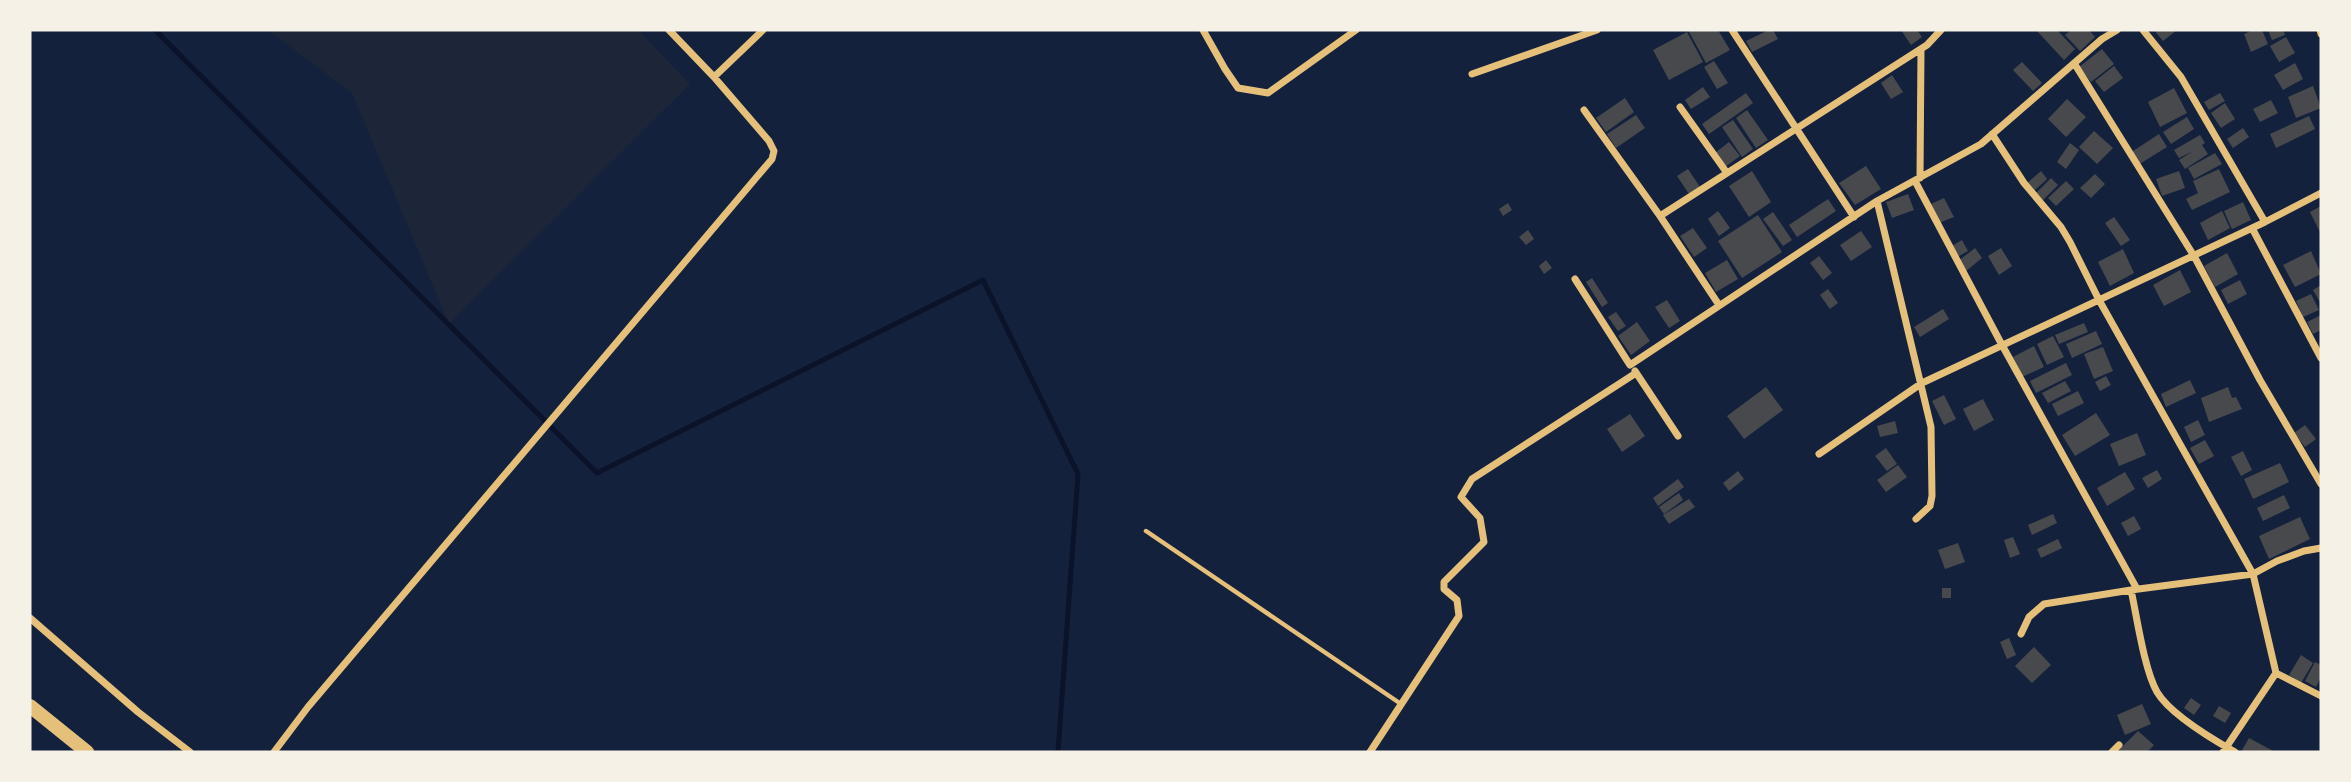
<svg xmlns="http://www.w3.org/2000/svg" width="2351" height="782" font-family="Inter,sans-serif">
  <rect width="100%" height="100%" fill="#14213d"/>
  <path fill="#1d2539" d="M268,30h370l52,54 -241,240 -97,-231z"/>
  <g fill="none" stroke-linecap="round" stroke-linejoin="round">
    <path stroke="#0b132b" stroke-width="5" d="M155,30l442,443 386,-193 95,194 -20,278"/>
  </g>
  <path fill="#48494c" d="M1688,30h30l12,20 -24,13z
    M1769,30h4l5,9 -26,13 -6,-11z
    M1901,30h16l5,7 -11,8z
    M2036,30h21l18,19 -11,11z
    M2071,30h18l6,7 -15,14 -15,-16z
    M2154,30h23l-14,11z
    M2253,30h9l6,14 -17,8 -7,-18z
    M2268,30h15l2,5 -13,5z
    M1687,32l16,30 -34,18 -16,-30z
    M2286,37l9,16 -16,9 -9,-16z
    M2102,49l12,15 -23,18 -12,-15z
    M1714,61l14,22 -11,6 -13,-22z
    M2022,62l20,21 -9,8 -20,-21z
    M2295,63l8,16 -20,11 -9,-15z
    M2114,66l9,12 -19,14 -9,-11z
    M1892,75l11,17 -12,7 -10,-16z
    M2313,86l8,22 -25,10 -8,-21z
    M1703,87l7,10 -19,12 -6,-9z
    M2174,88l13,25 -27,14 -12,-25z
    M1746,93l7,10 -44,31 -7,-10z
    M2220,93l5,8 -16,9 -5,-8z
    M1625,98l9,14 -28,20 -10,-14z
    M2067,99l19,18 -20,20 -18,-18z
    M2271,100l7,13 -18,9 -7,-13z
    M2225,103l10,16 -14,9 -10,-15z
    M1747,110l21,30 -12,8 -20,-30z
    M1636,115l9,13 -29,20 -9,-14z
    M2309,116l6,13 -39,19 -6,-14z
    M2187,117l7,12 -23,15 -8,-12z
    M1733,120l20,29 -11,8 -20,-30z
    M2243,128l6,9 -16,11 -6,-9z
    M2094,131l19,17 -16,16 -18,-17z
    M2159,134l8,13 -29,18 -8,-12z
    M2200,135l5,8 -3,2 6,9 -23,15 -6,-9 14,-9 -14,7 -5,-8z
    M1729,142l11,14 -15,11 -10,-14z
    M2070,143l9,7 -13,19 -9,-7z
    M2215,153l7,11 -28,15 -6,-11z
    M1866,166l15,23 -26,16 -16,-22z
    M1688,169l12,18 -11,7 -12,-18z
    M2219,169l11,23 -38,18 -6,-11 12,-6 -5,-12z
    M1752,171l19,31 -22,15 -20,-31z
    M2041,171l6,8 -13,12 -7,-8z
    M2179,171l6,17 -23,8 -6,-17z
    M2095,174l10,10 -14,14 -11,-10z
    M2051,178l7,7 -15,15 -7,-7z
    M2066,181l8,8 -18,17 -8,-8z
    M1908,194l6,16 -22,8 -6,-16z
    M1944,198l10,19 -15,6 -8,-19z
    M1828,199l8,12 -39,26 -8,-12z
    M2243,202l8,18 -19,9 -8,-18z
    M1508,203l4,7 -9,6 -4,-7z
    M2321,206v28l-11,-22z
    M1718,211l12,17 -11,8 -11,-17z
    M2222,211l8,17 -22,12 -8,-17z
    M1773,212l19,28 -9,6 -20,-27z
    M1758,215l24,37 -40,26 -24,-37z
    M2114,217l16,23 -9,6 -16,-23z
    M1693,228l14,20 -13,9 -14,-21z
    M1528,230l6,9 -8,6 -7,-8z
    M1861,231l11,16 -21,14 -11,-16z
    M1962,240l6,11 -11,6 -7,-10z
    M1975,248l7,10 -17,14 -8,-10z
    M2001,248l11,18 -13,9 -11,-19z
    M2123,249l11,24 -24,13 -12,-24z
    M2311,251l10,23 -26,13 -12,-22z
    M2227,253l11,21 -23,13 -11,-21z
    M1819,256l13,17 -9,7 -13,-17z
    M1546,260l6,8 -8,6 -5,-8z
    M1727,260l11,19 -22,13 -11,-19z
    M2180,270l11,22 -27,14 -11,-21z
    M1592,278l16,25 -6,4 -16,-25z
    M2240,280l7,14 -19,10 -7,-14z
    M2321,285v19l-8,-14z
    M1828,289l10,14 -8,6 -10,-14z
    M2311,294l8,16 -16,7 -7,-16z
    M1667,300l13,21 -11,7 -14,-21z
    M1943,309l6,10 -29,18 -6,-10z
    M1616,312l10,14 -8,5 -10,-14z
    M2321,315v15l-8,4 -6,-12z
    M1637,322l13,19 -19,14 -13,-19z
    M2084,323l4,9 -29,12 -4,-9z
    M2096,331l6,13 -30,14 -6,-14z
    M2053,336l11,21 -17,8 -10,-21z
    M2034,346l10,21 -22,10 -9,-20z
    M2103,347l10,24 -19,8 -10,-25z
    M2066,363l6,12 -36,18 -6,-12z
    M2106,376l5,9 -11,6 -5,-9z
    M2190,380l6,13 -30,14 -5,-13z
    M2065,381l6,10 -23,12 -6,-10z
    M1766,387l17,23 -39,29 -17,-23z
    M2228,387l4,11 4,-1 6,12 -33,13 -8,-24z
    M2078,391l6,12 -26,13 -6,-12z
    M1944,395l12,24 -12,6 -12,-24z
    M1983,399l11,21 -20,11 -11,-22z
    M2096,413l14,22 -35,21 -13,-21z
    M1630,414l15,22 -23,16 -15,-23z
    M2198,420l7,15 -14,7 -7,-15z
    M1895,421l3,12 -18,4 -3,-11z
    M2305,425l11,14 -11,8 -11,-14z
    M2137,433l9,22 -27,11 -9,-22z
    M2205,440l9,16 -15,8 -9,-16z
    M1886,448l11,16 -10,7 -12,-15z
    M2243,451l9,19 -11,6 -10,-19z
    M2280,463l9,19 -36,17 -9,-20z
    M1898,465l9,12 -21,15 -9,-12z
    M2157,470l5,9 -14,9 -6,-10z
    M1738,471l6,8 -15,12 -6,-8z
    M2125,472l10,17 -28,17 -10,-18z
    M1678,479l6,8 -26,19 -5,-8z
    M1679,493l4,7 -19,14 -5,-7z
    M2284,495l6,13 -27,13 -6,-13z
    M1689,499l6,8 -26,17 -6,-9z
    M2053,514l4,9 -25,12 -4,-10z
    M2134,516l7,13 -13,7 -7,-13z
    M2300,517l10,22 -41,20 -10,-23z
    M2013,537l7,17 -10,4 -6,-18z
    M2058,539l4,9 -21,10 -4,-9z
    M1958,543l7,19 -20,7 -7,-19z
    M1942,588h9v10h-9z
    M2009,638l7,17 -9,4 -7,-17z
    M2034,647l17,18 -19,18 -17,-17z
    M2301,655l12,8 -12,20 -12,-8z
    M2315,662l6,3v12l-5,10 -11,-6z
    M2191,698l10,7 -7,10 -10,-7z
    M2142,704l9,20 -26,11 -8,-20z
    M2219,706l12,7 -6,10 -12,-7z
    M2138,731l16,14 -7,7h-30z
    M2249,738l26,14h-34z"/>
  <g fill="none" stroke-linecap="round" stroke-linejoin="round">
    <path stroke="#e5c07b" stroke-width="4.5" d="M1146,531l255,173"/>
    <path stroke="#e5c07b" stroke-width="7" d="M1203,30l22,39 13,19 30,5 88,-63
      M1732,30l122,187
      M2143,30l38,47 84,145
      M2320,30l1,4
      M2074,63l120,193 66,124 61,104
      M1472,74l125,-44
      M714,77l49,-47
      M1680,107l47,66
      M1584,110l76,106
      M1992,134l32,49 37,44 9,15 29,58 154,274 23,99 -53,79
      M1920,178l1,-129
      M1915,181l87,164 135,244
      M1877,201l54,226 1,69 -2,10 -14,13
      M2252,228l69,130
      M1575,279l55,86 247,-164 104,-57 121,-105 15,-9
      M1719,305l-59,-89 267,-171 14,-15
      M1635,371l43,65
      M1819,454l103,-71 343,-161 56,-29
      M2131,590c6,27 13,79 26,102 13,22 55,47 78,60
      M30,618l108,94 52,40
      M2021,634l8,-17 15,-13 87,-14 122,-16 24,-13 27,-10 17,-3
      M2276,673l45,23
      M274,752l34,-45 464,-548 2,-8 -5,-10 -55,-64 -45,-47
      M1370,752l89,-136 -2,-16 -13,-11v-7l40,-40 -4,-24 -19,-21 11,-18 164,-106
      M2112,752l7,-7"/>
    <path stroke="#e5c07b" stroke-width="14" d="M30,706l57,46"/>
  </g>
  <rect width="2351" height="782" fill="none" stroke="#f6f1e7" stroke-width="63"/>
</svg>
